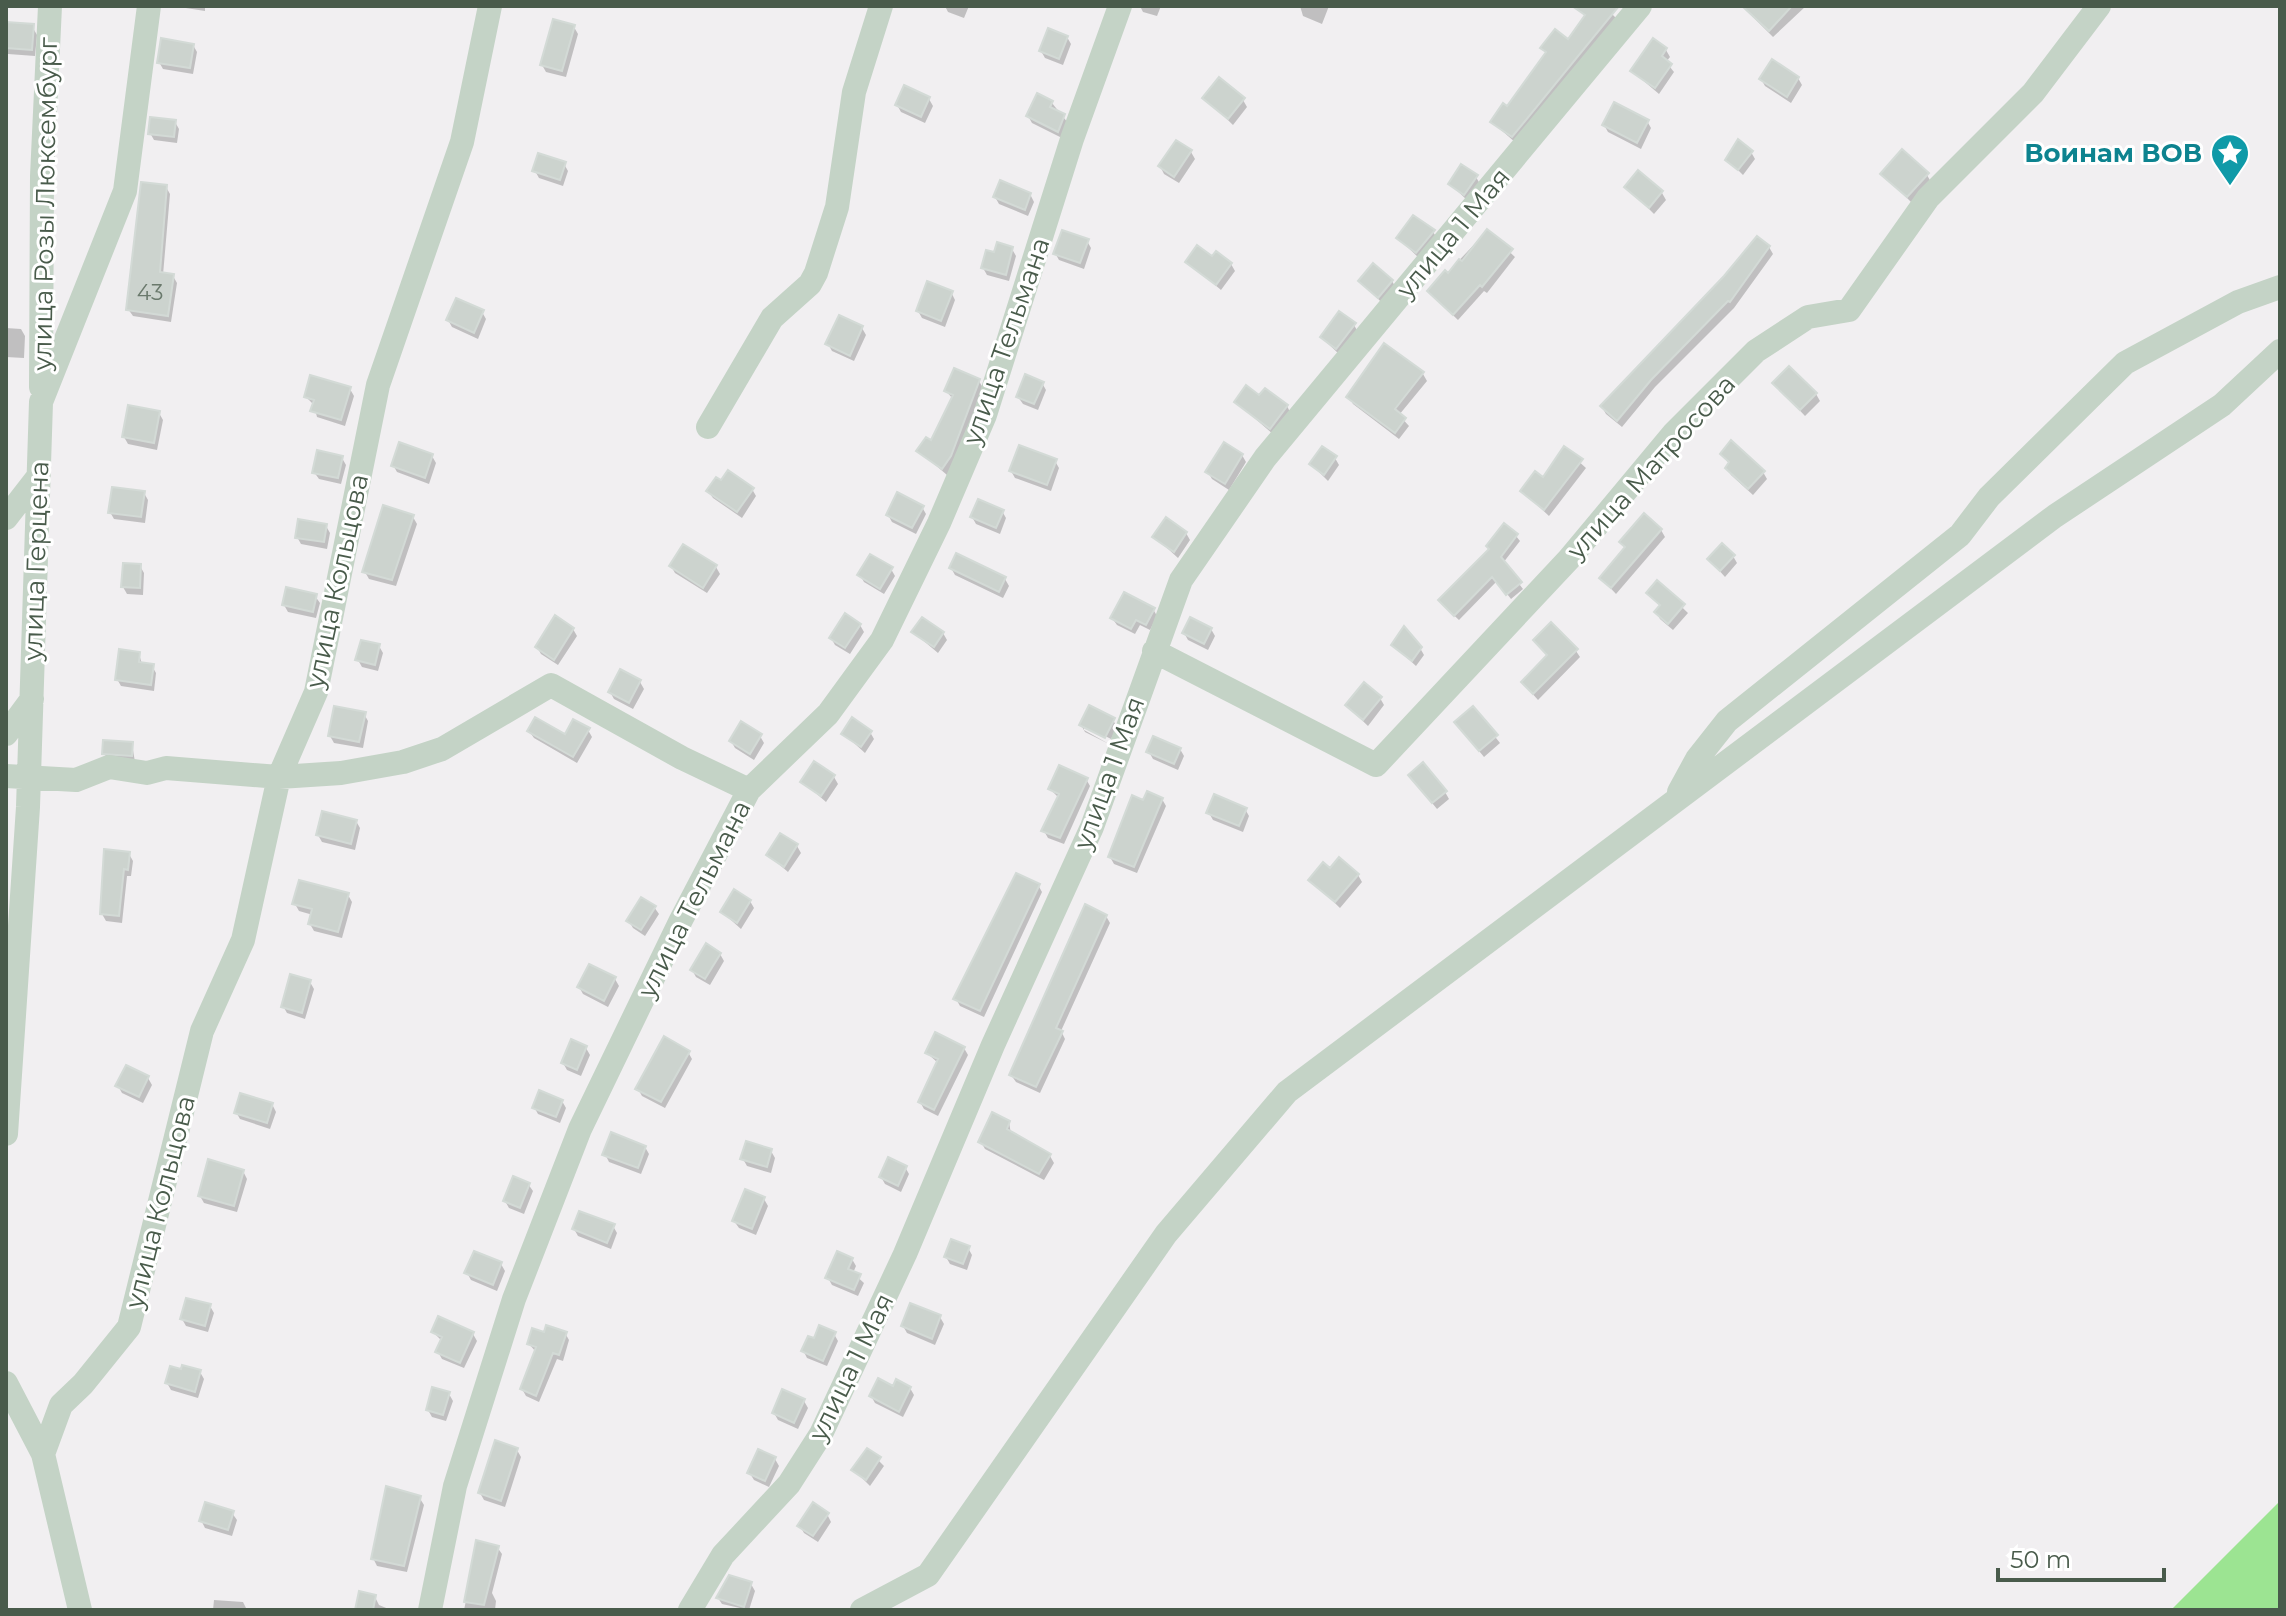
<svg xmlns="http://www.w3.org/2000/svg" width="2286" height="1616" font-family="Montserrat,sans-serif">
  <rect width="100%" height="100%" fill="#f1eff1"/>
  <path fill="#9ce492" d="M2280,1501v109h-108l1,-2z"/>
  <path fill="#0003" d="M173,6h32v5z
    M945,6h24l-5,12 -16,-6z
    M1140,6h21l-4,10 -14,-4z
    M1300,6h29l-7,18 -19,-8z
    M1594,6h10l14,14 -102,123 -24,-21 15,-13 40,-55 -4,-6 26,-6z
    M1742,6h64l-33,31z
    M6,24l27,4 4,7 -2,21 -27,-2z
    M574,27l4,7 -12,43 -20,-5 -4,-7z
    M1067,37l4,7 -8,21 -18,-7 -4,-7z
    M193,45l4,7 -4,22 -30,-5 -4,-7z
    M1666,50l4,7 -4,5 8,10 -15,22 -27,-23z
    M1798,78l4,7 -11,18 -26,-17 -4,-7z
    M1205,98l38,2 4,7 -14,18z
    M929,99l4,7 -8,17 -24,-11 -4,-7z
    M1052,103l16,20 -6,15 -30,-15 -4,-7z
    M1647,121l4,7 -10,21 -33,-17 -4,-7z
    M175,122l4,7 -2,14 -23,-3 -4,-7z
    M1191,152l4,7 -16,24 -15,-9 -4,-8z
    M1751,152l4,7 -12,16 -15,-15z
    M564,164l4,7 -5,15 -24,-8 -4,-7z
    M1883,174l44,1 4,7 -19,21z
    M1476,177l4,7 -12,17 -18,-17z
    M166,187l4,7 -7,81 10,1 4,7 -6,39 -38,-6 -5,-7z
    M1627,187l35,6 4,7 -12,14z
    M1030,194l4,8 -6,14 -29,-12 -4,-7z
    M1487,231l28,26 -28,36 -3,-2 -26,29 -29,-28z
    M1433,232l4,6 -17,21 -22,-21z
    M1087,241l4,7 -7,21 -25,-9 -4,-7z
    M1769,247l4,7 -39,54 -79,79 -33,40 -16,-13 -4,-7z
    M1012,249l4,7 -7,25 -22,-6 -4,-7 13,-14z
    M1213,259l18,5 4,7 -14,19 -33,-28z
    M1361,281h31l4,7 -13,16z
    M951,292l4,8 -10,27 -23,-9 -4,-7z
    M482,312l4,7 -8,20 -26,-12 -4,-7z
    M1354,325l4,7 -18,23 -18,-17z
    M6,328l15,1 4,7 -1,22 -18,-1z
    M862,328l4,7 -12,26 -22,-10 -4,-7z
    M1384,346l39,28 4,7 -28,34 10,11 -10,13 -46,-35 -4,-7z
    M979,381l4,7 -29,75 -7,12 -28,-24 12,-8 22,-44 -7,-8z
    M1042,383l4,7 -8,20 -15,-6 -5,-7z
    M1775,384l41,10 4,7 -15,15z
    M350,389l4,7 -9,30 -28,-9 -3,-12 -8,-8z
    M1260,398l27,8 4,8 -17,21 -38,-33z
    M159,413l4,7 -6,30 -29,-6 -4,-7z
    M1565,449l21,19 -37,48 -27,-25 21,-11z
    M1722,454l41,18 4,7 -14,16 -22,-20 -4,-7 3,-3z
    M1242,455l4,7 -17,28 -17,-11 -4,-7z
    M432,456l4,7 -7,21 -32,-12 -4,-7z
    M342,458l4,7 -5,19 -22,-5 -5,-7z
    M1335,458l4,7 -11,16 -17,-17z
    M1055,461l4,7 -8,23 -36,-13 -4,-7z
    M752,489l4,7 -14,22 -29,-20 -5,-7z
    M144,493l4,7 -3,23 -31,-4 -4,-7z
    M922,507l4,7 -10,20 -24,-12 -4,-7z
    M1002,511l4,7 -6,16 -24,-10 -4,-7z
    M413,517l4,7 -21,62 -27,-7 -4,-7z
    M326,526l4,7 -3,16 -26,-5 -4,-7z
    M1661,530l4,7 -49,57 -14,-15 24,-30 -4,-7z
    M1186,533l4,7 -12,18 -23,-21z
    M1516,536l4,5 -17,22 20,26 -12,10 -14,-18 -38,39 -15,-14z
    M1733,556l4,7 -12,14 -16,-18z
    M140,566l4,7 -1,22 -16,-1 -4,-7z
    M671,566l45,1 4,7 -13,19 -32,-20z
    M951,568l54,11 4,7 -6,12 -48,-23z
    M891,569l4,7 -11,18 -20,-12 -4,-7z
    M1657,583l31,30 -15,17 -13,-11 -4,-7 5,-5 -13,-14z
    M315,596l5,7 -4,15 -28,-6 -4,-7z
    M1153,609l4,7 -7,14 -10,-5 -5,9 -18,-9 -5,-7z
    M860,625l4,7 -14,22 -15,-9 -4,-7z
    M573,629l4,7 -19,29 -17,-11 -4,-7z
    M1211,629l4,7 -7,14 -20,-10 -4,-7z
    M913,632l30,1 4,7 -9,13z
    M1535,641l41,10 4,6 -42,43 -15,-17 25,-27z
    M1393,645l27,3 4,7 -8,11z
    M379,646l4,7 -5,18 -16,-4 -4,-7z
    M139,654l3,10 10,2 4,7 -2,18 -33,-5 -4,-7z
    M640,682l4,7 -11,20 -19,-10 -4,-7z
    M1380,698l4,7 -16,21 -21,-20z
    M1473,709l27,34 -16,14 -23,-28z
    M364,714l4,7 -5,27 -29,-5 -4,-7z
    M1113,720l4,7 -6,12 -27,-14v5l25,14 -24,-12 -4,-7z
    M588,730l4,7 -15,26 -43,-25 -5,-7 37,5z
    M870,732l4,7 -9,14 -21,-19z
    M760,736l4,7 -10,17 -19,-12 -4,-7z
    M132,744l3,18 -27,-2 -4,-7z
    M1180,749l4,7 -6,14 -25,-11 -4,-7z
    M834,777l4,7 -12,18 -23,-20z
    M1086,779l4,7 -26,58 -16,-6 -4,-7 15,-33 -9,-9z
    M1415,782l30,10 4,7 -12,10z
    M1162,799l4,7 -29,67 -23,-9 -4,-7 35,-55z
    M1245,809l4,7 -6,16 -30,-12 -4,-7z
    M356,821l4,7 -5,22 -33,-8 -4,-7z
    M797,846l4,7 -13,19 -20,-17z
    M129,854l4,7 -2,15h-4l-5,47 -16,-2 -4,-7z
    M1330,871l28,4 4,7 -22,26 -29,-28z
    M1038,885l4,7 -58,125 -24,-11 -4,-7z
    M348,895l4,7 -10,36 -28,-7 -4,-7 3,-9 -14,-4 -4,-7z
    M750,901l4,7 -13,21 -19,-17z
    M654,907l5,7 -14,22 -12,-8 -4,-7z
    M1106,916l4,7 -49,108 4,8 -25,54 -24,-11 -5,-7z
    M720,954l4,7 -14,24 -14,-8 -4,-7z
    M615,979l4,7 -11,21 -25,-13 -4,-7z
    M310,982l4,7 -9,30 -18,-6 -4,-7z
    M586,1048l4,7 -9,21 -14,-6 -4,-7z
    M964,1048l4,7 -30,61 -14,-7 -4,-7 18,-39 -11,-10z
    M688,1052l4,7 -27,49 -23,-12 -4,-7z
    M148,1078l4,7 -9,18 -21,-10 -4,-7z
    M562,1101l4,7 -6,15 -22,-9 -4,-7z
    M272,1104l4,8 -6,17 -30,-10 -4,-7z
    M1009,1122l2,12 39,22 4,7 -10,17 -59,-31 -4,-7z
    M645,1147l4,7 -8,20 -32,-12 -4,-8z
    M771,1151l4,7 -4,15 -24,-7 -4,-7z
    M905,1167l4,7 -8,18 -16,-8 -4,-7z
    M243,1171l4,8 -10,33 -33,-9 -4,-7z
    M528,1184l5,7 -9,23 -15,-6 -4,-7z
    M764,1199l4,7 -12,29 -17,-7 -5,-7z
    M613,1226l4,7 -6,16 -33,-13 -4,-7z
    M968,1248l4,7 -5,15 -17,-6 -4,-7z
    M852,1259l4,7 -3,7 11,10 -6,13 -26,-11 -4,-7z
    M501,1264l4,7 -8,20 -26,-11 -4,-7z
    M210,1306l4,7 -6,19 -22,-6 -4,-7z
    M940,1317l4,7 -9,21 -28,-12 -4,-7z
    M433,1332l40,2 4,7 -13,27 -22,-9 -4,-7 4,-11z
    M565,1333l4,7 -6,21 -6,-2 -18,43 -13,-6 -4,-7 14,-37 -7,-8 16,-10z
    M834,1334l4,7 -11,25 -20,-8 -4,-8 12,-10z
    M200,1372l4,7 -6,19 -27,-8 -4,-7z
    M910,1388l4,7 -11,22 -28,-14 -4,-7 23,-7z
    M449,1394l4,7 -7,20 -14,-4 -4,-7z
    M804,1401l4,7 -10,21 -20,-9 -4,-7z
    M517,1450l4,7 -16,50 -21,-7 -4,-7z
    M868,1450l16,16 -14,20 -16,-16z
    M775,1459l4,7 -10,21 -15,-7 -5,-8z
    M387,1488l32,9 5,8 -17,67 -30,-6 -4,-8z
    M232,1513l5,7 -5,16 -27,-8 -4,-8z
    M827,1514l4,8 -13,20 -14,-9 -4,-7z
    M478,1543l19,4 5,7 -10,39 4,8 -1,9h-31z
    M751,1584l4,7 -6,19 -27,-6 -4,-6z
    M375,1597l4,8 12,5h-34z
    M214,1600l29,2 4,8h-34z"/>
  <path fill="#ccd3ce" stroke="#d3dad6" stroke-width="2" d="M1572,6h47l-107,131 -22,-15 13,-19 4,3 39,-54 -6,-4 15,-19 13,10 17,-24z
    M1742,6h50l-23,25z
    M553,19l22,6 -13,46 -22,-6z
    M6,22l28,2 -2,26 -26,-2z
    M1048,28l20,8 -9,23 -20,-8z
    M161,38l33,6 -4,24 -33,-5z
    M1653,38l14,10 -5,8 10,8 -17,24 -25,-17z
    M1772,59l27,18 -12,20 -28,-18z
    M1219,77l26,21 -17,21 -26,-21z
    M904,85l26,12 -9,20 -26,-12z
    M1037,93l16,8 -3,6 15,7 -7,18 -32,-16z
    M1614,102l35,18 -12,23 -35,-18z
    M150,117l26,3 -2,17 -26,-3z
    M1738,139l15,12 -15,19 -13,-10z
    M1176,140l16,10 -18,27 -16,-11z
    M1902,149l27,24 -22,24 -27,-23z
    M538,153l28,9 -6,18 -28,-9z
    M1461,164l17,11 -14,20 -16,-11z
    M1638,170l25,21 -14,17 -25,-21z
    M1000,180l31,13 -6,17 -32,-13z
    M141,182l26,3 -7,87 14,2 -6,42 -42,-6z
    M1413,215l22,15 -19,23 -20,-15z
    M1487,229l26,20 -31,38 -2,-2 -27,30 -26,-24 18,-21 3,3 11,-14 3,2z
    M1062,230l27,9 -9,24 -27,-9z
    M1757,236l13,10 -40,56 -2,-1 -77,79 -34,41 -17,-15 124,-130z
    M997,242l16,5 -7,28 -25,-7 5,-18 8,2z
    M1197,245l15,11 4,-5 16,12 -16,22 -31,-23z
    M1373,263l20,17 -15,18 -20,-17z
    M927,281l26,10 -12,30 -25,-10z
    M456,298l28,12 -10,23 -28,-13z
    M1339,311l17,12 -20,26 -16,-12z
    M839,315l24,11 -13,30 -25,-12z
    M1384,343l40,29 -29,37 11,9 -11,15 -49,-36z
    M1789,366l28,27 -17,17 -28,-27z
    M954,368l26,11 -29,77 -9,13 -26,-18 10,-14 5,3 22,-45 -9,-4z
    M1025,374l19,8 -10,22 -18,-7z
    M310,375l41,12 -10,33 -31,-9 4,-11 -10,-3z
    M1246,385l13,10 6,-7 23,17 -18,24 -36,-27z
    M128,405l32,6 -6,32 -32,-6z
    M1731,440l34,31 -17,18 -23,-21 4,-6 -9,-8z
    M399,442l34,12 -8,24 -34,-12z
    M1224,442l19,12 -18,30 -20,-12z
    M1019,445l38,14 -10,26 -38,-14z
    M1322,446l15,10 -13,19 -15,-11z
    M1564,446l19,13 -39,51 -24,-19 15,-20 8,6z
    M317,450l26,6 -5,22 -26,-5z
    M728,470l26,18 -17,24 -31,-21 10,-14 5,3z
    M112,487l33,4 -4,26 -33,-4z
    M897,492l27,14 -12,22 -26,-13z
    M978,499l26,11 -8,18 -26,-11z
    M383,505l31,10 -22,65 -30,-8z
    M1644,513l18,16 -51,59 -12,-10 26,-31 -6,-5z
    M1166,517l21,15 -13,20 -22,-15z
    M298,519l29,5 -3,18 -29,-4z
    M1504,523l14,11 -17,23 21,25 -16,13 -14,-18 -38,39 -16,-16 51,-51 -3,-3z
    M1722,543l13,12 -15,16 -13,-12z
    M683,544l34,21 -14,23 -34,-22z
    M956,553l50,24 -7,15 -50,-24z
    M870,554l23,13 -13,22 -23,-14z
    M123,563l18,1 -1,24 -19,-1z
    M1657,580l28,24 -17,20 -14,-12 6,-7 -14,-12z
    M286,587l31,7 -4,18 -31,-7z
    M1124,592l31,16 -9,17 -10,-5 -5,9 -21,-11z
    M845,613l16,11 -16,24 -16,-10z
    M555,615l19,13 -20,32 -19,-13z
    M922,617l22,15 -10,15 -23,-15z
    M1190,617l22,11 -8,16 -22,-11z
    M1551,622l27,27 -45,45 -12,-12 26,-27 -14,-15z
    M1404,626l18,21 -10,14 -21,-16z
    M361,640l19,4 -5,21 -20,-5z
    M119,649l21,3 -1,10 15,2 -3,21 -36,-5z
    M620,669l21,11 -12,23 -21,-11z
    M1364,682l18,15 -19,23 -18,-15z
    M1089,705l26,13 -10,20 -26,-13z
    M334,706l32,6 -7,30 -31,-6z
    M1473,706l25,29 -19,16 -25,-29z
    M535,717l30,17 8,-15 17,9 -17,29 -46,-26z
    M852,717l20,14 -11,16 -20,-13z
    M741,721l21,13 -12,20 -21,-13z
    M1153,736l28,12 -7,16 -28,-12z
    M103,740l30,2 -1,14 -30,-2z
    M814,761l21,14 -14,21 -21,-14z
    M1423,762l24,29 -15,12 -24,-28z
    M1059,765l29,13 -28,60 -19,-7 18,-37 -11,-5z
    M1147,791l16,7 -29,69 -26,-10 24,-62 11,5z
    M1214,794l33,14 -8,18 -33,-13z
    M322,811l35,9 -6,24 -35,-9z
    M780,833l18,11 -14,23 -18,-12z
    M104,849l26,3 -2,18 -4,-1 -5,47 -19,-2z
    M1339,857l20,17 -24,28 -27,-22 15,-18 7,6z
    M1016,873l24,11 -60,127 -27,-12z
    M299,880l50,13 -11,39 -30,-8 4,-15 -20,-5z
    M734,889l17,11 -14,23 -17,-11z
    M641,897l15,9 -15,24 -15,-9z
    M1085,904l22,11 -51,113 7,3 -27,56 -27,-12z
    M706,943l15,10 -16,26 -15,-9z
    M589,964l27,13 -12,24 -27,-14z
    M290,974l21,6 -9,33 -21,-6z
    M935,1032l30,15 -31,63 -16,-8 20,-43 -13,-6z
    M664,1036l26,15 -29,51 -26,-13z
    M571,1039l16,7 -10,24 -16,-7z
    M126,1065l23,11 -10,21 -24,-11z
    M539,1090l24,10 -7,17 -24,-9z
    M240,1093l33,10 -6,20 -33,-10z
    M992,1112l18,9 -3,8 44,25 -12,20 -61,-32z
    M611,1132l35,14 -8,22 -36,-13z
    M746,1141l26,8 -5,18 -27,-8z
    M888,1157l19,9 -9,20 -19,-9z
    M208,1159l36,11 -10,36 -36,-10z
    M513,1176l17,7 -10,25 -17,-7z
    M745,1189l20,8 -13,32 -20,-8z
    M579,1211l36,13 -8,19 -35,-14z
    M951,1239l19,7 -7,18 -19,-7z
    M474,1251l28,11 -9,23 -29,-12z
    M837,1251l16,7 -5,11 13,5 -7,16 -29,-12z
    M186,1298l25,6 -6,22 -25,-7z
    M910,1303l31,12 -9,24 -31,-13z
    M438,1316l36,16 -14,31 -25,-11 7,-15 -11,-5z
    M546,1325l21,7 -8,23 -6,-2 -17,43 -16,-7 16,-42 -9,-3 5,-16 12,4z
    M819,1325l17,7 -13,29 -22,-10 7,-15 6,2z
    M182,1365l19,5 -6,22 -30,-9 5,-17 11,3z
    M878,1378l15,8 3,-7 15,8 -12,25 -30,-16z
    M432,1387l18,5 -7,23 -17,-5z
    M782,1389l23,10 -11,24 -22,-10z
    M495,1440l23,8 -17,53 -23,-8z
    M867,1448l14,9 -15,23 -15,-10z
    M758,1449l18,8 -11,24 -18,-8z
    M386,1486l35,10 -17,70 -33,-7z
    M205,1502l29,9 -6,19 -29,-9z
    M813,1502l16,11 -16,23 -16,-10z
    M476,1540l23,6 -15,59 -20,-3z
    M729,1575l23,7 -8,25 -28,-9z
    M359,1591l17,4 -3,15h-18z"/>
  <g fill="none" stroke-linecap="round" stroke-linejoin="round">
    <path stroke="#c4d3c6" stroke-width="24" d="M41,387l1,-211 8,-170
      M708,427l64,-109 38,-34 6,-11 21,-66 17,-115 27,-86
      M6,518l32,-41
      M1154,651l222,114 193,-206 105,-126 82,-82 52,-34 41,-7 79,-112 105,-105 66,-87
      M6,734l26,-35
      M6,776l70,4 33,-13 38,6 19,-5 113,9 62,-4 62,-11 39,-13 109,-64 131,73 67,32
      M1679,792l18,-33 30,-38 233,-186 29,-38 136,-134 113,-61 42,-15
      M6,1134l22,-327 13,-405 84,-211 24,-185
      M6,1383l37,71 37,156
      M43,1454l18,-49 22,-21 46,-57 73,-296 41,-91 36,-163 37,-85 62,-307 84,-243 28,-136
      M430,1610l25,-124 59,-187 66,-170 101,-209 68,-130 79,-76 54,-74 57,-117 46,-108 87,-276 48,-133
      M690,1610l33,-55 66,-71 32,-50 84,-180 88,-209 99,-218 89,-247 84,-122 375,-452
      M862,1610l66,-35 238,-341 121,-142 768,-576 167,-111 58,-54"/>
  </g>
  <defs>
    <g id="sight-pin" transform="scale(2)"><path d="M0 17L-7.5 6A9.5 9.5 0 1 1 7.5 6Z" fill="#0f9aa8" stroke="#fff"/><path d="M0-6L1.8-2.2L6-1.7L2.9 1.2L3.7 5.4L0 3.3L-3.7 5.4L-2.9 1.2L-6-1.7L-1.8-2.2Z" fill="#fff"/></g>
  </defs>
  <g fill-rule="evenodd">
    <use href="#sight-pin" x="2230" y="153"/>
  </g>
  <g text-anchor="middle" stroke-width="6" stroke-linejoin="round" paint-order="stroke">
    <g font-size="22" fill="#6a796c">
      <text x="150" y="300">43</text>
    </g>
    <g font-size="26" font-weight="bold" fill="#0d838f" stroke="#fff" text-anchor="end">
      <text x="2202" y="162">Воинам ВОВ</text>
    </g>
    <g font-size="26" fill="#495b4b" stroke="#fff">
      <text transform="translate(45 204) rotate(-89)" y="9">улица Розы Люксембург</text>
      <text transform="translate(1453 233) rotate(-50)" y="9">улица 1 Мая</text>
      <text transform="translate(1006 341) rotate(-71)" y="9">улица Тельмана</text>
      <text transform="translate(1651 467) rotate(-48)" y="9">улица Матросова</text>
      <text transform="translate(36 561) rotate(-88)" y="9">улица Герцена</text>
      <text transform="translate(337 581) rotate(-78)" y="9">улица Кольцова</text>
      <text transform="translate(1109 773) rotate(-70)" y="9">улица 1 Мая</text>
      <text transform="translate(694 899) rotate(-63)" y="9">улица Тельмана</text>
      <text transform="translate(160 1202) rotate(-76)" y="9">улица Кольцова</text>
      <text transform="translate(851 1367) rotate(-64)" y="9">улица 1 Мая</text>
    </g>
  </g>
  <rect width="2286" height="1616" fill="none" stroke="#495b4b" stroke-width="16"/>
  <path d="M1998 1568v12h166v-12" fill="none" stroke="#495b4b" stroke-width="4"/>
  <text x="2010" y="1568" font-size="24" fill="#495b4b" stroke="#ffffff" stroke-width="6" paint-order="stroke">50 m</text>
</svg>
